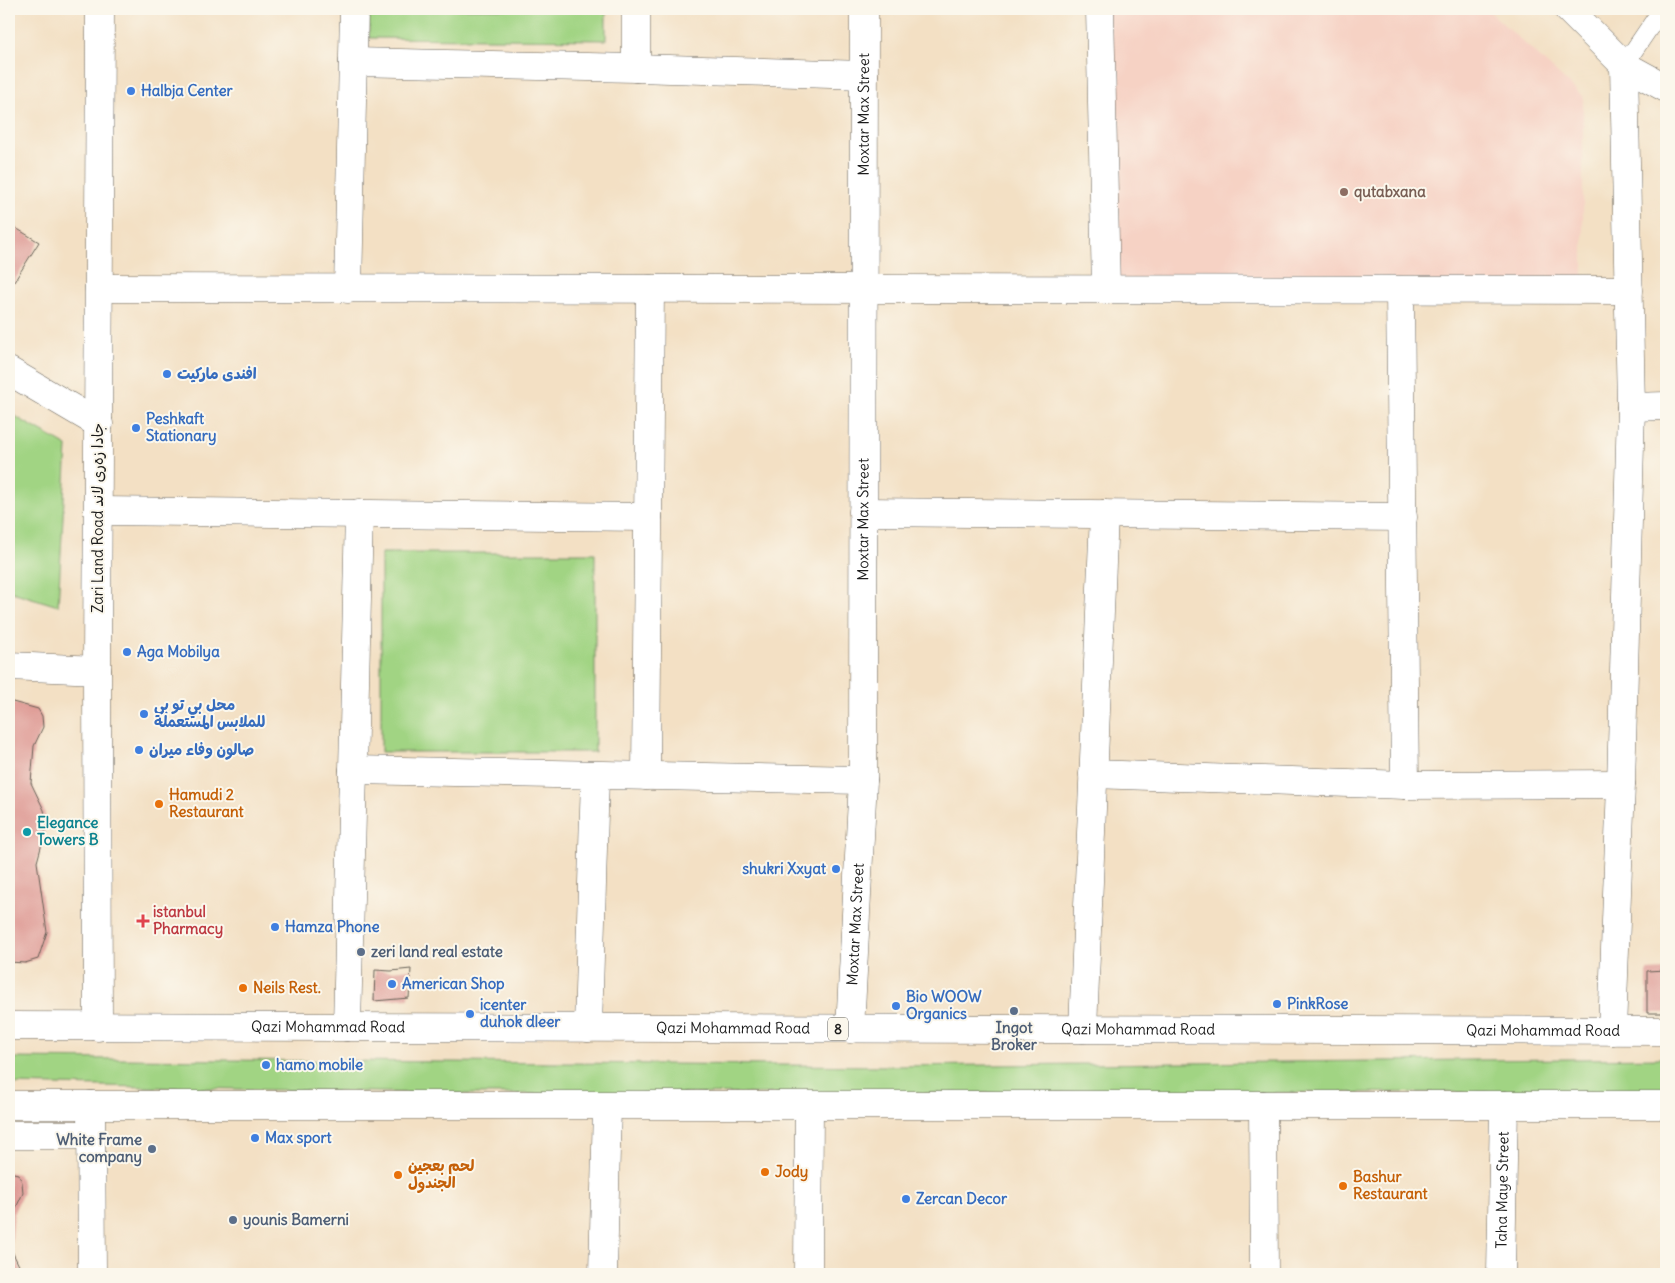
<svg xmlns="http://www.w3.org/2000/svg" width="1675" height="1283" font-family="Delius,'Playpen Sans Arabic',sans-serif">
  <rect width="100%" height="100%" fill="#fbf7ec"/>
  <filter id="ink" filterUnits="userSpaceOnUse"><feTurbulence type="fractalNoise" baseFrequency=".02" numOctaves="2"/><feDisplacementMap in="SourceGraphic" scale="10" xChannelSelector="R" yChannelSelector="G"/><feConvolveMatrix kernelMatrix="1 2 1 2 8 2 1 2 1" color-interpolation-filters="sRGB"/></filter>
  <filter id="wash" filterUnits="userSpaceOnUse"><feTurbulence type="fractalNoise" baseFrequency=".0096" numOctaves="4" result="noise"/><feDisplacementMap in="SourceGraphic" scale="20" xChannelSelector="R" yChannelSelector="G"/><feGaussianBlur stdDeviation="1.12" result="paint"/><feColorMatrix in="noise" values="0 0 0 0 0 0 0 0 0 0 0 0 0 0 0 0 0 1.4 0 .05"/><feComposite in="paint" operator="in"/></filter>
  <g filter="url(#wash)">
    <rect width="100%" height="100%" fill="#f3e0c4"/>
    <path fill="#f6d2c4" d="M1106,9h381l96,88v190h-477z"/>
    <path fill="#a1d483" stroke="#5e7850" d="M369,9h237v31l-237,-2z
      M9,413l58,33 -9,160 -49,-15z
      M381,553h214v199h-214z
      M9,1058l882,8 775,-8v34l-1201,2 -456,-10z"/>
    <g id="blocks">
      <path fill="#dd9590" d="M9,224l30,18 -30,48z
        M9,701l29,8 4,7 1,11 -9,19 -3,37 13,27 3,15 -10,37 10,70 -9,27 -13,4 -16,-1z
        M411,969l-2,29 -35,3 1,-31 16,1z
        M1666,970v43h-19v-42z
        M9,1172l9,2 4,8 1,11 -9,19 -3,37 12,25h-14z"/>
    </g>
  </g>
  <g filter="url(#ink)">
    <use href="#blocks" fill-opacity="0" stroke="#676157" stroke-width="1"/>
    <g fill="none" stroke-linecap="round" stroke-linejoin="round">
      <g stroke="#676157" stroke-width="19">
        <path id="service" d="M1624,65l38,-56"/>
      </g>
      <g stroke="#676157" stroke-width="29">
        <g id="minor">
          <path d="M636,9v59"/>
          <path d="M1100,9l6,281"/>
          <path d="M1568,9l56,56 42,23"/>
          <path d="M353,62l283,6 228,7"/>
          <path d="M99,288l1530,2"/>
          <path d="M348,289l6,-280"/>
          <path d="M1400,290l5,495"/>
          <path d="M9,371l90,53"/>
          <path d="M1631,407l35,-1"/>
          <path d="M99,511l549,6"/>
          <path d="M863,512l540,5"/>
          <path d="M9,666l88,4"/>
          <path d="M353,770l510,10"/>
          <path d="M1093,774l312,11 216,-1"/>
          <path d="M646,776l4,-487"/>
          <path d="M347,1027l12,-514"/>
          <path d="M588,1028l7,-252"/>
          <path id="s1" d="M850,1029l13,-249 1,-771"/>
          <path d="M1083,1029l21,-515"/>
          <path d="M1612,1031l9,-247 10,-377 -7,-342"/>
          <path d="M1263,1105l1,169"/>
          <path d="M9,1135h81"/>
          <path d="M603,1274l4,-168"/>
          <path d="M808,1274l1,-168"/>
          <path id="s2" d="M1501,1274l3,-169"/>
        </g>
      </g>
      <g stroke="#676157" stroke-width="29">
        <path id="tertiary" d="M98,1027l-1,-357 3,-661
          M91,1105l1,169"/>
      </g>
      <g stroke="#676157" stroke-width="29">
        <g id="primary">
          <path id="s3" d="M9,1026l1657,5"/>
          <path d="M9,1105h1657"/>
        </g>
      </g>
      <use href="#service" stroke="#fff" stroke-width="18"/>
      <use href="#minor" stroke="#fff" stroke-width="28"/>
      <use href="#tertiary" stroke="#fff" stroke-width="28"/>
      <use href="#primary" stroke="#fff" stroke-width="28"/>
    </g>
  </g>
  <g fill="#3f7fe0" stroke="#fbf7ec" stroke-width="2">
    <circle cx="131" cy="91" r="5"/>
    <circle cx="167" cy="374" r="5"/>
    <circle cx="136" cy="428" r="5"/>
    <circle cx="127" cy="652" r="5"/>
    <circle cx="144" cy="714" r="5"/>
    <circle cx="139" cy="750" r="5"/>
    <circle cx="836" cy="869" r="5"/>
    <circle cx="275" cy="927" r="5"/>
    <circle cx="392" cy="984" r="5"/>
    <circle cx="1277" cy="1004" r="5"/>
    <circle cx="896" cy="1006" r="5"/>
    <circle cx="470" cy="1014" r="5"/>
    <circle cx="266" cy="1065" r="5"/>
    <circle cx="255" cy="1138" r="5"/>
    <circle cx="906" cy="1199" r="5"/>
  </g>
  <circle fill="#8d6e63" stroke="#fbf7ec" stroke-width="2" cx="1344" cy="192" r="5"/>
  <g fill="#e8710a" stroke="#fbf7ec" stroke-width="2">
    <circle cx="159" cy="804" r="5"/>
    <circle cx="243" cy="988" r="5"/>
    <circle cx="765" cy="1172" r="5"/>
    <circle cx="398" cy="1175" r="5"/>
    <circle cx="1343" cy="1186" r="5"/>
  </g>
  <circle fill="#0f9aa8" stroke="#fbf7ec" stroke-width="2" cx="27" cy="832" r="5"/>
  <path fill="#e0444e" stroke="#fbf7ec" stroke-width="2" d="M140.5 913.5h5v5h5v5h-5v5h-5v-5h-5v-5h5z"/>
  <g fill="#5c6f8a" stroke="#fbf7ec" stroke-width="2">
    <circle cx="361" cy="952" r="5"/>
    <circle cx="1014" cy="1011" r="5"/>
    <circle cx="152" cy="1149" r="5"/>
    <circle cx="233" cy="1220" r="5"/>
  </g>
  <g text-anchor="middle" stroke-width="4" stroke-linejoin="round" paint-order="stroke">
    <rect fill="#fbf7ec" stroke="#5f5e5a" stroke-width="1" x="828" y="1017.5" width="20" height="23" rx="4"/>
    <g font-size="14" font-weight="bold" fill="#1c1c1c">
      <text x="838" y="1034">8</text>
    </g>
    <g font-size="15" font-weight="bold" fill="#366cbe" stroke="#fbf7ec" text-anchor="start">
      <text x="141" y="96">Halbja Center</text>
      <text x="177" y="379">افندى ماركيت</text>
      <text x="146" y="424">Peshkaft<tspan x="146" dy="17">Stationary</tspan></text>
      <text x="137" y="657">Aga Mobilya</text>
      <text x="154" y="710">محل بي تو بي<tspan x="154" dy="17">للملابس المستعملة</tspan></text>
      <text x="149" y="755">صالون وفاء ميران</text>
      <text x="826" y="874" text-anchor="end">shukri Xxyat</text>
      <text x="285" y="932">Hamza Phone</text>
      <text x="402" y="989">American Shop</text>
      <text x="906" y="1002">Bio WOOW<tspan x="906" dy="17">Organics</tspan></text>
      <text x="1287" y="1009">PinkRose</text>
      <text x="480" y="1010">icenter<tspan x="480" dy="17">duhok dleer</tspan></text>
      <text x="276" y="1070">hamo mobile</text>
      <text x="265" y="1143">Max sport</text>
      <text x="916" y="1204">Zercan Decor</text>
    </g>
    <g font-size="15" fill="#1c1c1c" stroke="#fbf7ec">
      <text dy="5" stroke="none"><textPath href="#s1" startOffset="915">Moxtar Max Street</textPath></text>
      <text transform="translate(98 518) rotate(-90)" y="5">Zari Land Road جادا زەری لاند</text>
      <text dy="5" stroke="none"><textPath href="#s1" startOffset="510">Moxtar Max Street</textPath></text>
      <text dy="5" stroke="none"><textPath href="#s1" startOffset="105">Moxtar Max Street</textPath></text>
      <text dy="5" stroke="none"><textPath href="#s3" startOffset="319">Qazi Mohammad Road</textPath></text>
      <text dy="5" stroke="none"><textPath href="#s3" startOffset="724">Qazi Mohammad Road</textPath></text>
      <text dy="5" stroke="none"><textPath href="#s3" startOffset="1129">Qazi Mohammad Road</textPath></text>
      <text dy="5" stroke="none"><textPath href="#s3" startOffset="1534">Qazi Mohammad Road</textPath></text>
      <text dy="5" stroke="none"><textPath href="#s2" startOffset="84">Taha Maye Street</textPath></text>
    </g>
    <g font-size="15" font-weight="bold" fill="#785e54" stroke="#fbf7ec" text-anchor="start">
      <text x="1354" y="197">qutabxana</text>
    </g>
    <g font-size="15" font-weight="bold" fill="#c56008" stroke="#fbf7ec" text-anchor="start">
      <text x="169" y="800">Hamudi 2<tspan x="169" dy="17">Restaurant</tspan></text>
      <text x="253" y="993">Neils Rest.</text>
      <text x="408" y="1171">لحم بعجين<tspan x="408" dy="17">الجندول</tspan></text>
      <text x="775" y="1177">Jody</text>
      <text x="1353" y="1182">Bashur<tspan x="1353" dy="17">Restaurant</tspan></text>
    </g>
    <g font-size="15" font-weight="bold" fill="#0d838f" stroke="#fbf7ec" text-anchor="start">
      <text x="37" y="828">Elegance<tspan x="37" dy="17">Towers B</tspan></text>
    </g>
    <g font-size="15" font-weight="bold" fill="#be3a42" stroke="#fbf7ec" text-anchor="start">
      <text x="153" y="917">istanbul<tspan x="153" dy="17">Pharmacy</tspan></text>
    </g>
    <g font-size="15" font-weight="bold" fill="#4e5e75" stroke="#fbf7ec" text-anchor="start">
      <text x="371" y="957">zeri land real estate</text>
      <text x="1014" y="1033" text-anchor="middle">Ingot<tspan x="1014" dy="17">Broker</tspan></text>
      <text x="142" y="1145" text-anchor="end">White Frame<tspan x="142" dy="17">company</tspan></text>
      <text x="243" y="1225">younis Bamerni</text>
    </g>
  </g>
  <rect width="1675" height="1283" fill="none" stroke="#fbf7ec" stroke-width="30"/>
</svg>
